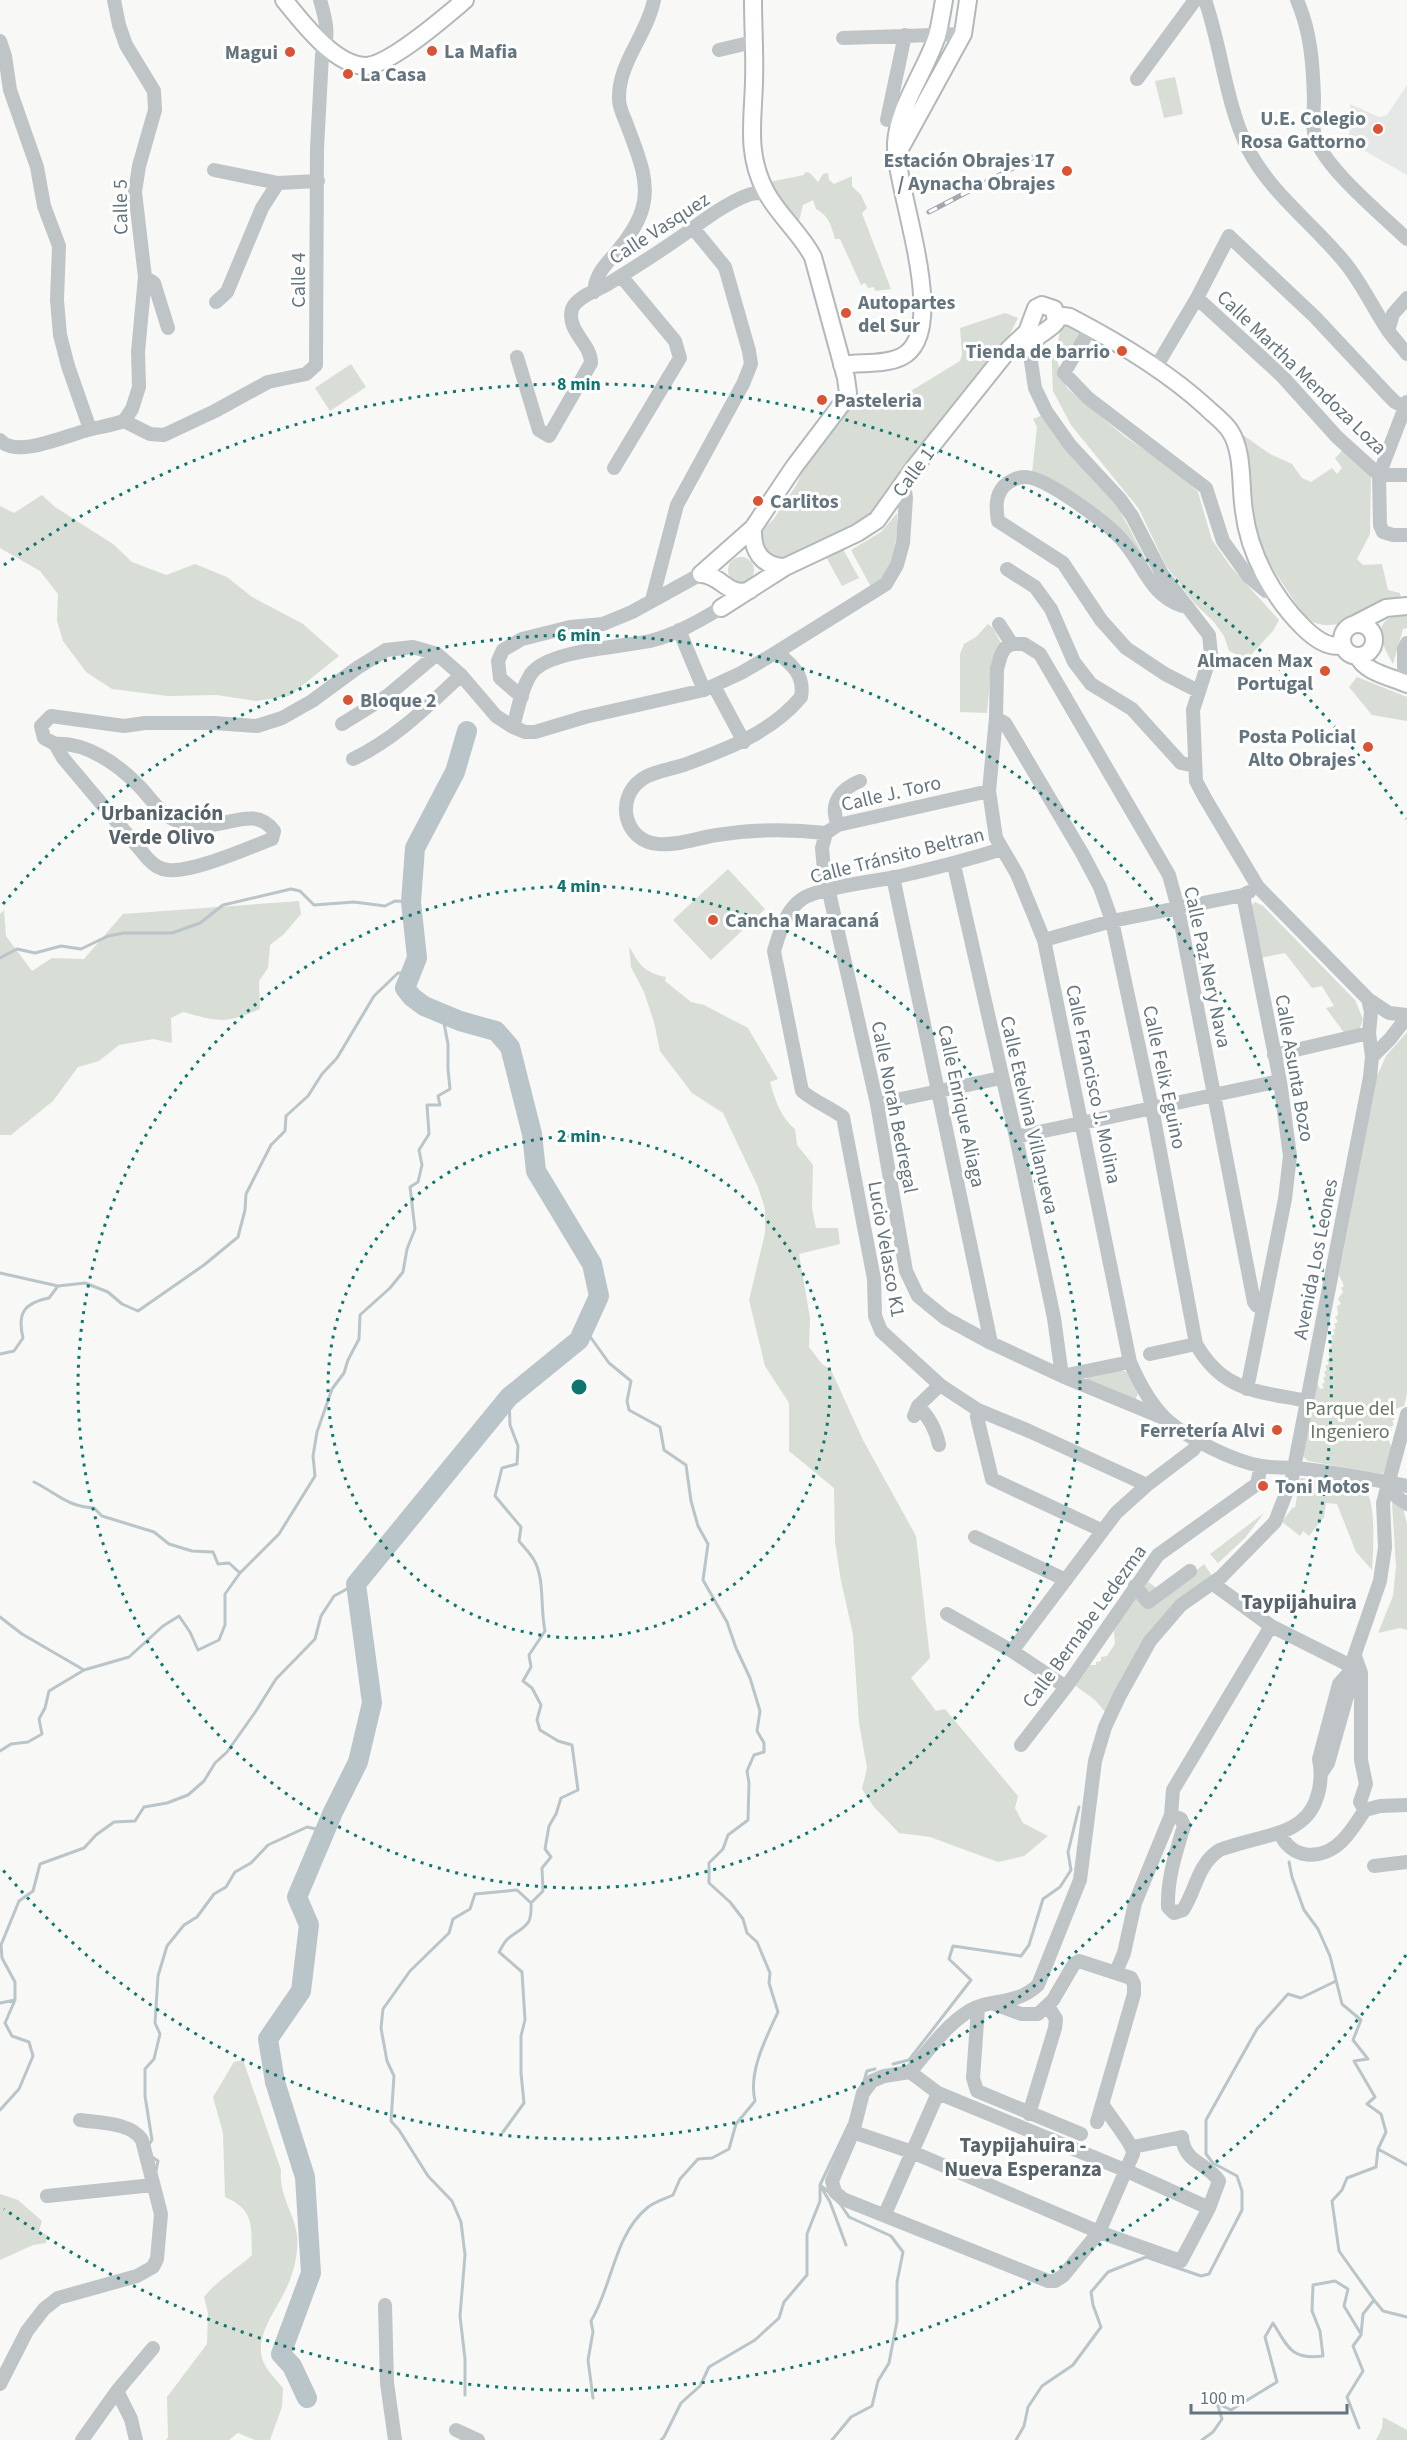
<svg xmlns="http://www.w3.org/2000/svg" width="1407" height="2440" font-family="'Source Sans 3',sans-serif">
  <rect width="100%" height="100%" fill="#f8f8f6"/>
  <path fill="#e6e7e7" d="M1407,85v90l-58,-33 1,-38 29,13 8,-2z"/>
  <path fill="#d8ddd5" d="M1175,77l8,37 -19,4 -9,-37z
    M805,172l5,1 8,9 5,-8 5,-1 1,7 5,4 18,-8v10l9,9 6,13 -5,5 29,76 -16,2 -1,-4 -6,1 -3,-5 -4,2 -21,-46h-5c-4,-14 -6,-23 -19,-30l-3,-9 -10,5 -4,16 -30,-39 35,-7z
    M1005,313l13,5 -12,24 -133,171 -33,20 -54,23 -6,2 -8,-2 -9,-11 -2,-8 2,-8 10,-9 24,-36 6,-15 53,-71 15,9 30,-10 59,-36 2,-7 -2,-26z
    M1067,320l18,10 -22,30c-6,-15 -7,-27 4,-40z
    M1051,344l16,44 57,48 52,35 22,21 14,48 19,27 48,53 -6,11 -22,24 -11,1 -11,-5 -5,-15 -10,-14 -19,-18 -29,-38 -27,-57 -68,-84 -18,-34z
    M351,364l15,23 -36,24 -15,-23z
    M1043,415l75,92 38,72 -21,-27 -103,-79 5,-46 -4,-8z
    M1233,428l37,26 22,10 10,14 9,4 21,-14 5,6 5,-6 -7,-10 10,-10 26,25 -1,61 -13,25 6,6 19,-1 6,26 12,3 1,5c-32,6 -61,41 -94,21 -16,-23 -51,-70 -55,-97 -5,-36 3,-62 -19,-94z
    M42,495l13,12 58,37 19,18 34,13 29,-11 32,13 25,20 51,27 36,32 -50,40 -33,5 -39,-6 -49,1 -56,-7 -26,-17 -23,-31 -6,-20 1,-27 -18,-23 -40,-23v-42l14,7z
    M897,513c1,27 -3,58 -25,76l-21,-39 30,-18z
    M843,549l16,29 -17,8 -16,-29z
    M728 570a13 13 0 1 1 26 0a13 13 0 1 1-26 0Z
    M1407,612v16l-4,1 -10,35c-15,-26 -22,-45 14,-52z
    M988,624l5,4 8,15 -9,19 -5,51 -27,-1v-58l4,-10 12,-7z
    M1357,677l50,20v24l-35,-6 -23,-28z
    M728,869l37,40 -54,51 -38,-40z
    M299,901l2,13 -17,20 -14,11 -2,23 -9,13 1,28c-36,15 -40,13 -77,3l-12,6 1,25 -19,-4 -34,6 -20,16 -21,6 -25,34 -42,34h-11v-221l4,-4 2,26 26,35 20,-13 32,1 39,-45z
    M1255,902l8,4 92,94 8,19 -3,9 -15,6 -19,-26 8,-2 -12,-20 -10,2 -27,-35 -25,5 -10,-51z
    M629,946c10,19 16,27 37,31l-1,4 26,21 13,3 44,23 30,51 -8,3c5,18 11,36 25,47l2,16 16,20 -1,43 4,20h22l2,16 -41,10 11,64 -1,29 13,17 9,6 32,70 53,96 14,122 -19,20 25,33 9,-2 73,87 -3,12 8,15 25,13 -24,20 -26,6 -68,-25 -31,-4 -25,-26 -12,-18 5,-21 -8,-45 -6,-89 -12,-53 -6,-39 -1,-54 -45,-37v-48l-24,-37 -16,-66 16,-67v-24l-7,-22 -35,-74 -31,-20 -32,-42 -6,-29 -10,-30 -13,-25z
    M1407,1032v362l-3,12 -9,3 2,4 -4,2 2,4 -3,2 2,4 -4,2 2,4 -3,2 2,4 -3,2 5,11 -10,24 -75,-13 -6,-6 15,-72 3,6 4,-1 -2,-4 3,-2 -2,-4 3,-2 -2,-4 3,-2 -2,-4 4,-2 -2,-4 3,-2 -2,-4 3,-2 -2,-4 3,-2 -2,-4 3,-2 -2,-4 4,-2 -2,-4 3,-2 -2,-4 4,-2 -3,-5 3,-2 -1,-9 4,-2 -3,-5 5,-7 -2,-4 3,-2 -5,-11 37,-197 10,-22z
    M1120,1370l7,2 11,22 -3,7 -47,-20 -1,-3 1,-2z
    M1300,1478c16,2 52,2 64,11 13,9 9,66 8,81l-16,-18 -19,-48 -11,-1 -2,14 -15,19 -6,-5 -3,5 -18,-14 11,-15 2,1z
    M1392,1502l10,3 5,19v106l-7,-2 -22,5 15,-37 3,-29z
    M1264,1513l-19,25 -27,25 -8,-9z
    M1204,1564l9,13 -37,30 -64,113 -17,-20 -22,-16 14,-19h9v-3l5,-1v-4l6,-1 8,-12 -1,-14 34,-48 19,13z
    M243,2060l38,110c-3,30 20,49 16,79 -1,15 -6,31 -13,44 -9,18 -25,39 -23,60 1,13 14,25 22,35l-1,19 -12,33h-15l-17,-7 -9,7h-63l2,-3 -1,-40 40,-53 1,-31 -4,-16c13,-17 32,-27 48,-42 -1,-29 3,-45 -27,-58l-2,-64 -10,-36 21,-35z
    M0,2194l18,6 24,21 -3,10 8,4 -1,8 -13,2 -33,15z
    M1383,2417l24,13v10h-31l6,-12z"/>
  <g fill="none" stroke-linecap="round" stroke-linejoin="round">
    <path stroke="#b9c5c9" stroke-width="3" d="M0,958l17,-9 18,4 26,-7 20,3 27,-13 16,-3h48l28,-10 23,-18 68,-16 9,2 14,14 40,-3 31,4 10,-5 16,1
      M0,1273l58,13 27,-3 23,9 14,12 16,7 66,-46 34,-28 7,-27 1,-16 25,-49 14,-14 1,-15 22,-20 14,-22 15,-16 37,-62 24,-23h12
      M584,1328l25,35 22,18 -4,20 2,9 31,17 4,23 22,15 5,36 7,25 10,18 -5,36 24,42 9,26 14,30 10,33 -3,20 7,12v9l-10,3 -7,16 2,12 -1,37 -20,15 -5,14 -14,14v20l21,19 13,17 4,14 10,9 13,31 -1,10 9,29c-12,26 -30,60 -23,89l-19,23 -7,25 -17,9 -14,1 -18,20 -7,16c-8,4 -19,7 -26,13 -33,27 -35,79 -56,113l2,11 -5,28 5,38
      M0,1354l14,-3 9,-13c-6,-25 1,-35 26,-40l9,-12
      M34,1482c24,12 32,24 60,26l8,8 52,16 15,12 23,7 21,1 5,12 11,-1 11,10
      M0,1617l22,17 62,36
      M0,1751l11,-7 17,-2 14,-8 -3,-15 6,-11 4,-17 35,-21 45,-13 34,-31 16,-10 11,16 8,18 21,-10 6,-15v-31l15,-21 39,-39 36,-58 -2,-20 4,-24 15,-43 12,-16 4,-13 11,-21 1,-24 30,-27 13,-16 4,-23 8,-20 -5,-42 8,-5 4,-17 -3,-15 10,-16 -2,-29h13l-2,-9 12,-7 -2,-20v-25l-6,-31
      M1289,1862l3,15 12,33 14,19 12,27 12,48 19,16 -8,20 15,19 -14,2 21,36 -8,7 14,10 5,18 -8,17 -2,18 -29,11 -5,12 -10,11 7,50 35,49 -11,14 -2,21 -8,11 10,25 -16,26 12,31
      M0,2003l15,-3
      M893,2064l16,-4 62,-80 -22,-21 4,-13 68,10 8,-11 14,-46 17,-12 11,-17 -3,-18 11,-45
      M863,2084l4,-13 8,-2
      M0,2110l19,-21 14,-33 -4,-14 -17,-6 -7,-13 10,-23v-18l-13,-24 -1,-13 18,-44 14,-10 7,-27 44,-16 12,-13 18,-13 21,-1 9,-14 23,-4 21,-8 16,-14 11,-18 12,-11 29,-41 20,-32 39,-40 6,-23 13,-20 22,-12
      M503,2132l21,-29 -3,-30v-37l4,-16 -3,-48 -23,-20c3,-5 6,-12 11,-15 17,-12 22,-12 21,-34l12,-12 -1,-23 9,-11 -6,-8 4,-23 7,-12 5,-16 17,-8 -6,-45 -14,-4 -18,-11 -3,-10 4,-15 -9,-17 -9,-7 8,-14 -2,-12 16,-24c-5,-23 0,-52 -11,-71 -4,-7 -10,-13 -15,-19l2,-14 -26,-31 7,-28 15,-4 1,-18 -8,-21 -1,-28
      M148,2146l4,-6 -7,-44v-27l9,-10 6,-25 -5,-11 3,-47 9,-30 17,-21 13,-8 17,-23 12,-7 9,-15 16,-9 17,-18 39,-18 18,4
      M1378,2149l29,16
      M152,2157l6,4 -2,10
      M820,2185l10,8
      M846,2245l-16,-43 -10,-17 29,-61
      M1374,2300l9,11 24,6
      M465,2395v-36l-5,-43 5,-61 -4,-33 -9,-21 -24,-25 -29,-46 -8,-9 3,-45 -7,-15 -6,-33 2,-19 27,-38 39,-38 4,-14 17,-10 5,-15 42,-4 14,13
      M661,2440l3,-3 17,-34 19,-17 9,-19 46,-27 24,-22 5,-16 23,-27v-41l13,-33v-16
      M832,2440l19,-23 21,-11 6,-25 11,-18 8,-42v-39l6,-30 -12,-16 -42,-19 -10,-15
      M1016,2440l8,-14 4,-19 14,-21 31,-21 28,-38 -8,-22 -2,-13 17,-20 38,-15 55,19 8,-2 33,-64v-19l-5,-15 -24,-13 -7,-9v-34l51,-91 31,-35 13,4 35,-17
      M1202,2440l11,-8 9,-13 -5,-16 14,7 46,-28 -12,-45 8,-14c15,24 18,37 50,33l-3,-25 -8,-20 1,-26 22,-4 13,8 -4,17 17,28"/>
    <path stroke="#b9c5c9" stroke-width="20" d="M307,2398l-15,-32 -11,-12 30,-81 -6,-96 -30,-95 -7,-43 33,-48 8,-66 -12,-28 36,-85 25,-50 14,-59 -16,-119 153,-187 70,-57 20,-44 -7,-32 -56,-93 -4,-37 -22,-87 -14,-16 -36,-10 -36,-15 -12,-9 -7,-9 12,-30 -6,-56 4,-54 40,-76 12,-41"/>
    <g stroke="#b3b8bc" stroke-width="20">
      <path id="major" d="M284,0c18,22 50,65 81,66 24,0 81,-50 100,-66
        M901,147l62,-113 5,-34
        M1056,315l14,2c48,25 97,54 137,91 7,7 17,14 23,23 14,21 10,56 14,80 5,43 29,86 59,116 11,11 25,22 40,18
        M842,365c19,-3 42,0 59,-8 52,-25 -7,-169 -5,-214 2,-36 30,-73 41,-107 3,-11 5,-24 7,-36
        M753,528c-1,23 8,38 32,39
        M701,574l52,-46 41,-61 50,-66 4,-8 -2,-15 -33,-121c-13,-25 -36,-43 -48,-67 -19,-37 -12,-69 -11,-108 1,-27 -1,-55 -1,-82
        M701,574c21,1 27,24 49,16
        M721,608l64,-41 72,-34 20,-13 37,-52 95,-119 18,-17 9,-24 6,-3 12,4 2,13c-9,11 -20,11 -27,26l-5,-6 -9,1
        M1355,624l31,-16 21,-2
        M1342 640a16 16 0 1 1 32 0a16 16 0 1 1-32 0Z
        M1358,656c6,16 34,21 49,28"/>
    </g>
    <path stroke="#bfc4c7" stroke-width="14" d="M114,0l5,25 7,20 28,46 1,19 -16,56 -4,26 10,85 -7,75 1,35 -7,22 -8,12
      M1205,0c17,49 20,101 43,149 23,45 67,76 98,115 16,20 27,44 41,65 6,9 14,17 20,25
      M1297,0c14,32 16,65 17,99 0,11 -2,23 0,33 4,31 69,84 93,107
      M843,38l120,-4
      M0,41l5,15 5,34 27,77 7,39 15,40 -2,54 3,35 8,31 22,63
      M719,50l34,-8
      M1137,79l58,-79
      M887,120l18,-85
      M214,170l64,13 40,-2
      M145,277l9,6 14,45
      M594,292c2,-20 12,-27 24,-42 10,-11 22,-30 25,-44 7,-27 -7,-56 -16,-81 -3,-8 -8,-17 -8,-26 -1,-36 28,-64 35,-99
      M1197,298l85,78 55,61 42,38
      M216,302l11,-10 35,-84 16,-25
      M1090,329l-26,44 24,25 118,90 17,53 25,35 18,15 9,2
      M1388,331l5,-17 14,-16
      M1029,348l6,40 11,23 24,34 50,54 12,17 30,58 47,61 2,19 -18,56 3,71 9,17 53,89 110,112 21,14 18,2
      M517,357l22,73 10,6 42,-73c0,-20 -25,-32 -19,-54 4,-12 26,-19 36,-25 29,-18 58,-36 85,-56 16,-12 36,-26 55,-33 5,-2 12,-2 18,-3
      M1156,367l41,-69 32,-62 86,81 72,77 8,8 12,6
      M1407,402l-28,73 1,50 3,7 10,3h14
      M0,440c16,19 67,-5 88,-10 12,-3 24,-5 36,-9l26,13 14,1 51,-24 53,-29 38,-8 10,-9 1,-217 5,-93c8,-20 4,-35 -2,-55
      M614,468l66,-110 -5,-17 -54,-65
      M1379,475h28
      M1007,569l28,18 16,22 23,53 17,22 41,25 49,54 14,3
      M652,600l25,-95 66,-121 8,-20 -2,-13 -24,-84 -32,-39
      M1182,606c-34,-12 -38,-43 -61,-67 -14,-16 -75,-62 -96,-62 -7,0 -16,4 -21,9 -9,10 -8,22 -6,35l65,42 38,57 25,28 39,26 33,17
      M999,624l13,20
      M679,630l25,60
      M1012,644l-7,4 -4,7 -4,14 -1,49 -7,73 7,47 21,36 27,66 86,422c9,21 20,42 37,58 22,19 66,41 94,46 11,2 22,1 33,2 37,3 76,11 113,18
      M1012,644h12l16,10 129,221 9,33 76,394 3,4h6
      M777,652l109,-68 11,-19 6,-22 3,-45 -2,-14
      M1404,682v-33l3,-6
      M714,686l30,56
      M522,697l-22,-19 -2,-17 5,-11 19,-11 48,-12 33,-3 29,-12 69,-38
      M996,718l9,5 77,130 18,34 12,34 40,187 44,236c27,48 62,47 111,57
      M342,724l45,-28 50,-42
      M513,727c5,-17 8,-38 18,-53 16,-24 91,-27 119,-33 25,-6 49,-20 71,-33
      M55,744c31,-2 63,20 84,42 10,10 19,25 32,32 11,6 28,9 40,7 23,-2 46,-17 63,6l-2,8c-24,9 -80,34 -104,31 -9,-1 -14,-5 -20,-11l-85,-101 -8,-14 -11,-6 -3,-12 10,-10 73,10 21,-3h69l43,3 25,-8 30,-17 45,-33 29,-18 27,-3 24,7 24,21 35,41 17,11 12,5h10l50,-15 119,-27 37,-17 36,-21c15,13 28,23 24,45 -30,36 -74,52 -117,68 -13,4 -33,7 -43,15 -26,19 -17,61 17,64 20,2 39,-6 59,-9 36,-6 73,-6 109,-2
      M353,759c42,-20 74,-52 108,-84
      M989,791l-151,34 -12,8 -4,15 2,22 53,234 29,167 12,25 27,22 46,25 71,33 104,43
      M838,825c-9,-21 2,-36 22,-44
      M1002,849c-35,11 -70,20 -106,28 -21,4 -79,11 -94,22 -17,12 -22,33 -28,52l28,140c13,11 27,16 41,26l31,162 1,37 6,15 59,54 38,25 51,21 118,54
      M954,865l62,272 38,181 8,58
      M893,877l98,466
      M1243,895l37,186 10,75 -5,43 -38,190
      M1044,940l68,-19 131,-26 6,-3
      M1274,1055l95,-22
      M1372,1057l18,-18 17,-22
      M877,1104l124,-26
      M1016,1137l264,-56
      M1150,1354l46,-10
      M1062,1376l68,-14
      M918,1406c11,11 18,23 21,39
      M978,1410l-1,7 15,62 109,51
      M914,1416l4,-10 22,-21
      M1390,1482l7,15 10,7
      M975,1537l91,43
      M1212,1583l59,43 80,40
      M1135,1586l13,16 42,-31
      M947,1614l65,37 54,36
      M1012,1651l104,-138 31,-28 46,-35 6,-9
      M1355,1656l6,17v87l5,24 -6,18 5,8
      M1021,1745l45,-58 92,-132 99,-71 4,-18
      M1322,1772l6,-9 21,-74 -1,-15
      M1365,1810l15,-4 27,-1
      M1171,1815l10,4 3,7c-8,26 -17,53 -16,81l6,6 9,-3c13,-20 14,-44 35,-59 4,-3 11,-4 17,-6 30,-10 69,-11 81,-45 5,-13 6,-26 3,-41l20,-75 9,-10 32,-93 5,-34 -2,-44 24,-89
      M1280,1833c11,27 42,28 62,8 9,-9 16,-21 23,-31
      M1374,1866l33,-4
      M1116,1972l8,-19 11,-50 36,-88 2,-25 98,-164
      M994,2004l27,10h17l15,-14 21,-36 5,-3 52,17 3,6v10l-37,128
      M978,2008l-5,70 4,13 104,43
      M910,2072l28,21 189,78 82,37
      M1103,2105c7,12 31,40 30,49l-34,78 -36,44 -8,5h-7l-205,-82 -8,-7 -3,-11 21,-49 10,-39 9,-12 12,-5 26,-4c18,-21 35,-46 59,-61 21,-13 47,-5 69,-26l42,-105 15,-119 10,-34 15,-32 30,-54 31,-36 40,-28 54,-55 17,-44 78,-401 2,-20 -3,-24 2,-21 -3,-13
      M1029,2114l26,-86 1,-9 -8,-13
      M853,2132l59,20 187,80 82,29 28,-53 10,-27c-11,-18 -35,-18 -37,-44l-49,10
      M47,2196l106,-11
      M885,2214l53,-121
      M385,2305l2,78 8,57
      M0,2384l27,-53 17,-22 14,-11 79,-22 16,-9 4,-8 4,-45 -19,-74c-11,-18 -44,-17 -62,-20
      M117,2391l14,28 5,21
      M456,2430l22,10
      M82,2440l35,-49 36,-43"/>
    <use href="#major" stroke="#fff" stroke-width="16"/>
    <g stroke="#a1a8ad" stroke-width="5">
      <path id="rail" d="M929,212l105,-55"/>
    </g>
    <use href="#rail" stroke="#fff" stroke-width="3" stroke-dasharray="9" stroke-linecap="butt"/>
  </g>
  <g fill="none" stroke="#0f766e" stroke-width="3" stroke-dasharray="3 6">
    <circle cx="579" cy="1387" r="251"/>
    <circle cx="579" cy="1387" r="501"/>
    <path d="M3 904A752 752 0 1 1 3 1870"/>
    <path d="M1406 1955A1003 1003 0 0 1 4 2209M4 565A1003 1003 0 0 1 1406 819"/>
  </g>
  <g fill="#d95335" stroke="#fff" stroke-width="2">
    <circle cx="432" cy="51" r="6"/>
    <circle cx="290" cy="52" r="6"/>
    <circle cx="348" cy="74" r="6"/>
    <circle cx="1378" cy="129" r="6"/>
    <circle cx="1067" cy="171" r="6"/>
    <circle cx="846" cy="313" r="6"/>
    <circle cx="1122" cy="351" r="6"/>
    <circle cx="822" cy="400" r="6"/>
    <circle cx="758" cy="501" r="6"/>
    <circle cx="1325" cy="671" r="6"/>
    <circle cx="348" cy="700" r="6"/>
    <circle cx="1368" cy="747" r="6"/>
    <circle cx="713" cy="920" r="6"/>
    <circle cx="1277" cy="1430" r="6"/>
    <circle cx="1263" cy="1486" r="6"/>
  </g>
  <g text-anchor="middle" stroke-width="6" stroke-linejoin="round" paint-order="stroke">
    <g font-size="20" font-weight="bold" fill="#65757f" stroke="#fff" text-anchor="start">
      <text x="444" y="58">La Mafia</text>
      <text x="278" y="59" text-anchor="end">Magui</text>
      <text x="360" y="81">La Casa</text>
      <text x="1366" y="125" text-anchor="end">U.E. Colegio<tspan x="1366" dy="23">Rosa Gattorno</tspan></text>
      <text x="1055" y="167" text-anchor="end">Estación Obrajes 17<tspan x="1055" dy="23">/ Aynacha Obrajes</tspan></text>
      <text x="858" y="309">Autopartes<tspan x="858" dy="23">del Sur</tspan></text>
      <text x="1110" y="358" text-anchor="end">Tienda de barrio</text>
      <text x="834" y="407">Pasteleria</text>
      <text x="770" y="508">Carlitos</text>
      <text x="1313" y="667" text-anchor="end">Almacen Max<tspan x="1313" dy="23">Portugal</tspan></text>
      <text x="360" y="707">Bloque 2</text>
      <text x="1356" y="743" text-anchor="end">Posta Policial<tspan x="1356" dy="23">Alto Obrajes</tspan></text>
      <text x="725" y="927">Cancha Maracaná</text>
      <text x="1265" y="1437" text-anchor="end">Ferretería Alvi</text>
      <text x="1275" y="1493">Toni Motos</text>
    </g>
    <g font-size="20" fill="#65757f" stroke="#fff">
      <text transform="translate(120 207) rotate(-91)" y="7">Calle 5</text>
      <text transform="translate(659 228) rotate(-33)" y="7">Calle Vasquez</text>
      <text transform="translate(298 280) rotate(-90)" y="7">Calle 4</text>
      <text transform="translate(1302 372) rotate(44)" y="7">Calle Martha Mendoza Loza</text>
      <text transform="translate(913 472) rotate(-54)" y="7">Calle 1</text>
      <text transform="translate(891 793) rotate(-13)" y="7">Calle J. Toro</text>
      <text transform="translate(897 855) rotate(-14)" y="7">Calle Tránsito Beltran</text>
      <text transform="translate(1208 967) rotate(78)" y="7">Calle Paz Nery Nava</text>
      <text transform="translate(1295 1068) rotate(80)" y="7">Calle Asunta Bozo</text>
      <text transform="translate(1165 1077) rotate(78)" y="7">Calle Felix Eguino</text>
      <text transform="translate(1094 1084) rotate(78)" y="7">Calle Francisco J. Molina</text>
      <text transform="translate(962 1106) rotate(78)" y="7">Calle Enrique Aliaga</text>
      <text transform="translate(895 1107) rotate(79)" y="7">Calle Norah Bedregal</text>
      <text transform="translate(1030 1115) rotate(77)" y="7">Calle Etelvina Villanueva</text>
      <text transform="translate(887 1249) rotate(80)" y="7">Lucio Velasco K1</text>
      <text transform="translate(1315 1259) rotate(-79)" y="7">Avenida Los Leones</text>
      <text transform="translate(1084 1626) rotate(-54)" y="7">Calle Bernabe Ledezma</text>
    </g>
    <g font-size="20" fill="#687763" stroke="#fff">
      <text x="1350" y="1415">Parque del<tspan x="1350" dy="23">Ingeniero</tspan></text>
    </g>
    <g font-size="21" font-weight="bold" fill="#56636a" stroke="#fff">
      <text x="162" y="820">Urbanización<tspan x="162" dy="24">Verde Olivo</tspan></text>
      <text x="1299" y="1609">Taypijahuira</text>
      <text x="1023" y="2152">Taypijahuira -<tspan x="1023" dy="24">Nueva Esperanza</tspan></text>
    </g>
  </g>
  <circle cx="579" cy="1387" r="9" fill="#0f766e" stroke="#fff" stroke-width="3"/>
  <g font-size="18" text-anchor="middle" font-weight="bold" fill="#0f766e" stroke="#fff" stroke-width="6" stroke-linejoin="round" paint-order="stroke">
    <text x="579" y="390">8 min</text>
    <text x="579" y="641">6 min</text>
    <text x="579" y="892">4 min</text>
    <text x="579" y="1142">2 min</text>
  </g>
  <path d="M1191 2404v9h156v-9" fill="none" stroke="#65757f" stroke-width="3"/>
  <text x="1200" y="2404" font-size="18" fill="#65757f" stroke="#ffffff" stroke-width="4.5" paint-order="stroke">100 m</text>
</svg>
